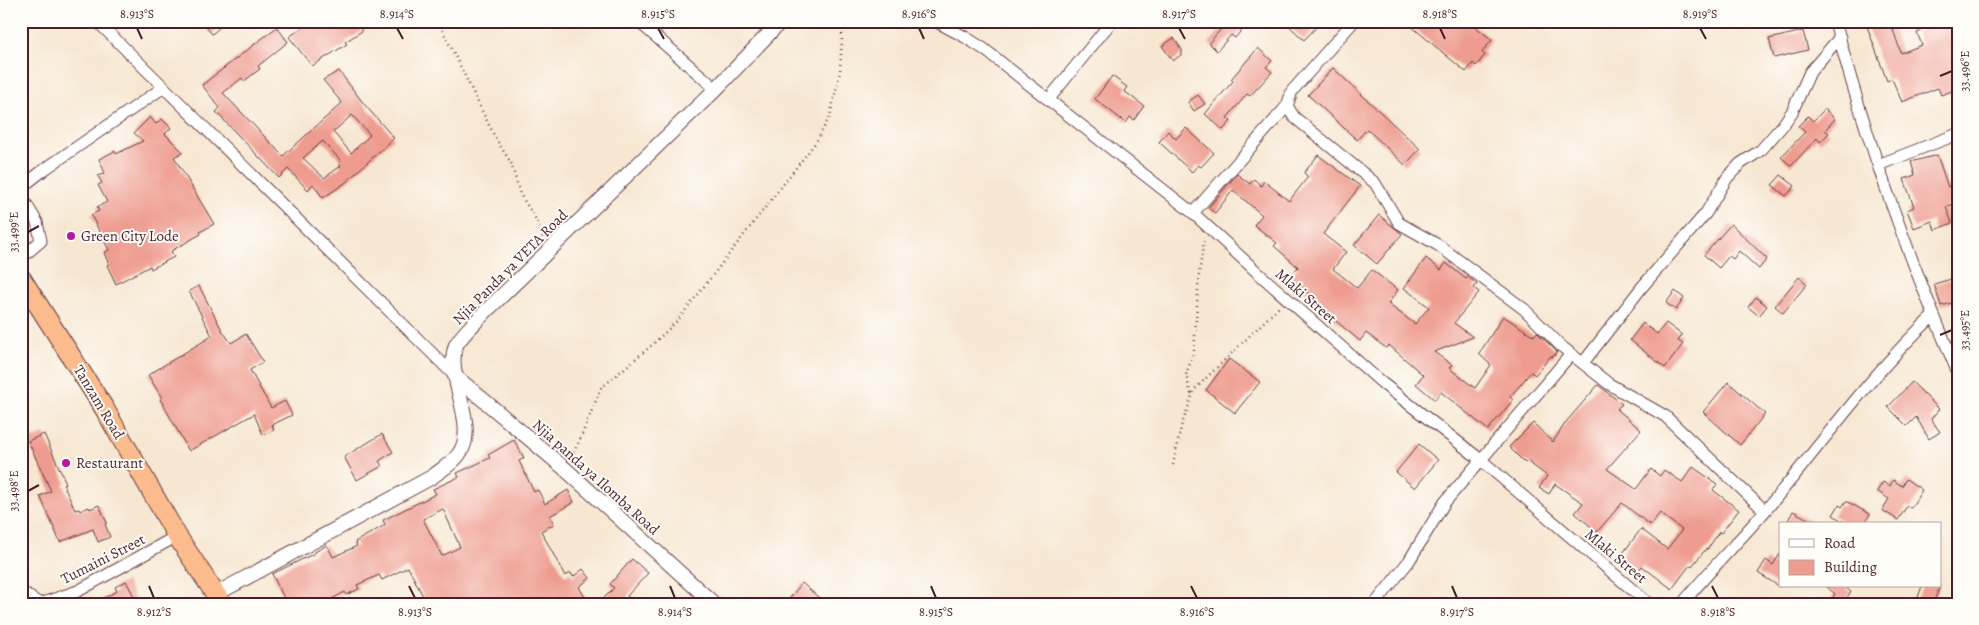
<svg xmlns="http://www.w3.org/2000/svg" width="1979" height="625" font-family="Alegreya,serif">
  <rect width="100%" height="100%" fill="#fdfcf7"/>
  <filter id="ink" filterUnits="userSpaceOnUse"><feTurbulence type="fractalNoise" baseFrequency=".02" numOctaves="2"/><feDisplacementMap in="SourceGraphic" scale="10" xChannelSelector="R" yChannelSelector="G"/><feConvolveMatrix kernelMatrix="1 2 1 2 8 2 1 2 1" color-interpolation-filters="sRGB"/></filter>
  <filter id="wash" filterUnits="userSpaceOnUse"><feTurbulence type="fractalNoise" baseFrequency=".0096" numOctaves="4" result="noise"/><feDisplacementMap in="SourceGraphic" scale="20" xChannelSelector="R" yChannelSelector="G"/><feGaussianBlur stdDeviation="1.12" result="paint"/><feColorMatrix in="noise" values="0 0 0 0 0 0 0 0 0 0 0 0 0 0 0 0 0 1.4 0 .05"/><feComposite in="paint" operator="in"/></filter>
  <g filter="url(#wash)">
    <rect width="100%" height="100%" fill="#f7e7d2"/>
    <g id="blocks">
      <path fill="#ef9c90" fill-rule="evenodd" d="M201,21h26l-15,13z
        M311,21h45l6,10 -17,11 2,2 -35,22 -23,-29z
        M1228,21h21l-14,17 -4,-3 -14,16 -8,-8z
        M1284,21h38l-18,19z
        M1405,21h64l23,19 -10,12 3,3 -9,11 -3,-3 -7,9z
        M1865,21h25l11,32 21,-8 -5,-12 4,-2 -4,-10h21l2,6 13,-6h5v68l-17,6 -3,-7 -36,14 -10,-23 -5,2z
        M277,27l11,15 -30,24 2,3 -16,12 -2,-3 -19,15 60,63 59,-53 -19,-23 16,-9 25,33 30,34 -49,45 -22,15 -10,-14 -5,6 -20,-21 -9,9 -63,-66 4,-4 -18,-23zM352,115l18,20 -19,18 -18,-21zM323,141l18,20 -2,2 2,3 -17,12 -21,-20z
        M1803,31l5,19 -34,8 -5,-19z
        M1174,38l8,12v4l-9,7 -11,-15z
        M1258,48l14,13 -6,6 6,5 -22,24 -3,-2 -20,24 4,3 -8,9 -18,-16 28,-33 -2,-2z
        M1333,68l87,81 -15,16 -38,-36 -10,11 -49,-45z
        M1112,76l15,11 -3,4 20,15 -10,14 -4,-3 -4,6 -31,-24z
        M1198,95l7,9 -11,7 -6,-9z
        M1825,109l10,10 -10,11 4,3 -9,9 -3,-4 -26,28 -10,-9 24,-25 -7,-6 10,-10 5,5z
        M150,117l6,7 6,-5 9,9 -6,6 18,18 -9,5 40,67 -14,8 1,2 -30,17 3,6 -23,12 -1,-3 -34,18 -9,-19 2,-1 -5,-11 5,-3 -18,-35 8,-4 -2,-4 10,-5 -9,-17 4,-2 -4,-7 7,-3 -6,-14 16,-8 1,3 27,-13 -9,-8z
        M1186,128l28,25 -13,14 -3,-2 -6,7 -33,-30 9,-11 8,8z
        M1318,155l42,31 -37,48 23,18 -13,17 24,19 15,-18 26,20 -10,14 27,20 14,-17 -25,-19 22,-30 15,12 5,-7 20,16 2,-2 9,7 -3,4 5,4 -25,31 19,14 -39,15 18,13 -3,3 26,20 16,-23 -12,-11 24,-38 31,20 3,-4 20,20 -4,5 -2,-1 -16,19 -4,-3 -21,25 3,3 -25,30 -47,-38 -6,8 -19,-16 7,-9 -34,-30 -3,3 -20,-15 -6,8 -48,-40 2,-3 -25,-20 9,-11 -24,-21 3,-3 -23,-18 8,-10 -29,-25 -18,23 -7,-5 29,-34 13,10 4,-5 7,7 3,-5 25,20 19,-24 -4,-4z
        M1937,155l11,32 6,-3 4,10v8l-12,5 6,16 -17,7 -3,-9 -18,7 -7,-18 7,-3 -10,-28 11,-4 -4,-13z
        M1781,175l14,11 -9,10 -14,-11z
        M1379,215l23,19 -25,30 -23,-19z
        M1731,224l36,35 -8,10 -20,-18 -6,8 -4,-3 -10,12 -15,-13z
        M1799,277l8,7 -24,29 -8,-7z
        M1958,277v24l-17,5 -7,-22z
        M199,286l23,44 9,13 15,-9 17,28 -13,8 21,38 14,-7 7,14 -20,10 2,5 -11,5 -9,-21 -65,37 -29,-52 2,-1 -14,-23 64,-39 -23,-45z
        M1675,291l9,7 -8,12 -10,-7z
        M1756,297l11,9 -8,10 -11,-9z
        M1643,323l14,11 9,-11 16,12 -4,6 5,3 -18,24 -35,-28z
        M1229,359l31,23 -25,31 -29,-23z
        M1728,382l37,32 -25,31 -37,-33z
        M1912,382l27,27 -8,10 9,13 -11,7 -13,-22 -9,9 -19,-19z
        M1598,385l24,19 -5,5 24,21 -34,39 29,20 15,-20 9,7 4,-6 18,12 11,-15 24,17 -4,6 26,20 -18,23 -2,-1 -12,18 -1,-1 -14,17 -2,-1 -18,24 -30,-23 -4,5 -18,-14 21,-28 26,20 15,-19 -22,-17 -10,12 -28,-22 -25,29 -22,-19 8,-10 -28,-19 -6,10 -10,-6 8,-12 -20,-15 -2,2 -16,-16 24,-24 20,19 13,-20z
        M44,434l22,49 -3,1 12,26 4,-1 1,2 9,-4 1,2 9,-4 8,18 -2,1 5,13 -12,5 -5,-13 -33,13 -20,-46 11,-5 -23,-50z
        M382,434l11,18 -14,9 3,5 -25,14 -13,-23z
        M514,440l10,18 -5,3 15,31 4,-2 7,14 23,-14 6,12 -24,14 4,8 -13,7 24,45 6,-3 2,4 10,-8 7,9 -11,9 10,17h-162l-19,-37 -26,13 -3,-5 -22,10 2,4 -13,6 -1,-3 -23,12h-35l-15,-30 43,-21v-1l12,-7 6,12 24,-11 -2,-4 30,-17 -2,-5 53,-26 -3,-5 26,-12 -2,-4 33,-15 -2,-3zM443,509l17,38 -18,9 -19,-37z
        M1419,444l19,16 -23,28 -19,-16z
        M1906,479l16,11 -11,18 -4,-2 -9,14 -16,-10 7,-11 -12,-8 6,-9 7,4 3,-6 9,6z
        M1846,501l24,13 -6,10h-17l-14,-9 6,-10 3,2z
        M1793,511l24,13h-31z
        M1780,554v33l-22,-14 8,-13 7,5z
        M632,559l16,14 -21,23 10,8h-39l16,-16 -4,-4z
        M126,581l12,23h-45l24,-13 -2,-4z
        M802,583l24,21h-41z
        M1826,586h18l7,6 -9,12h-14l7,-10z
        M1922,586h18l-7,18h-7l-9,-4z"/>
    </g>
  </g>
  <g filter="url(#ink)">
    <use href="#blocks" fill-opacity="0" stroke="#643d44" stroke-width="1"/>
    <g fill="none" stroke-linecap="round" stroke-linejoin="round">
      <g stroke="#643d44" stroke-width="13">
        <path id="minor" d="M97,21l358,355
          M638,21l78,68
          M935,21l30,16 19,12 209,164 64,59 125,111 99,77 168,144
          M1354,21l-62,70 -5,15 7,11 81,66 24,40 39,22 86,64 37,37 48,38 56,32 100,95
          M1835,21c31,120 74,238 123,352
          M1049,99l63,-78
          M1878,165l80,-31
          M1193,213l94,-107
          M21,258l20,-17 -4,-19 -15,-25 1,-11 22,-17 119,-82
          M1583,363l59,-76 64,-74 21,-35 13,-14 21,-14 22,-25 9,-13 18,-40 30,-35
          M21,591l19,13
          M40,604l38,-13 99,-55
          M1375,604l34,-43 36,-59 126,-148
          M1682,604c26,-32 56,-62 83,-93 56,-66 105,-136 168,-195"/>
      </g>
      <g stroke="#643d44" stroke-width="16">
        <path id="tertiary" d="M455,376l109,92 150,136
          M216,594l216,-117c9,-7 21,-14 27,-23 21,-28 -15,-79 -3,-109 6,-11 19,-22 28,-32l232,-224 65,-68"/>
      </g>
      <g stroke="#643d44" stroke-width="21">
        <path id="trunk" d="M21,278l83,130 73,128 45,68"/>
      </g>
      <path stroke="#643d44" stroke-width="2.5" stroke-dasharray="1 4" stroke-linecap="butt" d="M438,21l58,118 15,24 9,31 17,27 6,17
        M1191,394l-5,-19 8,-24 5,-77 5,-33
        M571,457l8,-15 22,-54 51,-43 26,-25 138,-178 14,-26 10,-44 3,-51
        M1173,465l8,-38 13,-37 85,-83
        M1042,604l11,-5"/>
      <use href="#minor" stroke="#fff" stroke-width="11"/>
      <use href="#tertiary" stroke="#fff" stroke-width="14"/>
      <use href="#trunk" stroke="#fbbb8c" stroke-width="19"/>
    </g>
  </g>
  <path fill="none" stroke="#4a1f2b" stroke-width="2" d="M137,28l5,11M397,28l6,11M658,28l6,11M919,28l5,11M1179,28l6,11M1440,28l5,11M1700,28l6,11M1940,76l12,-5M28,232l11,-6M1940,335l12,-5M28,491l11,-6M149,586l5,12M409,586l6,12M670,586l5,12M931,586l5,12M1191,586l6,12M1452,586l5,12M1712,586l6,12"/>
  <g fill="#b5179e" stroke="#fdfcf7" stroke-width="2">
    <circle cx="71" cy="236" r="5"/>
    <circle cx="66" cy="463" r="5"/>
  </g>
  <g text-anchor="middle" stroke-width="4" stroke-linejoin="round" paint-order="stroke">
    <g font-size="15" fill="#4a1f2b" stroke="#fdfcf7" text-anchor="start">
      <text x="81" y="241">Green City Lode</text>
      <text x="76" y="468">Restaurant</text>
    </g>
    <g font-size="15" fill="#4a1f2b" stroke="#fdfcf7">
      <text transform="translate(510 267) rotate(-45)" y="5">Njia Panda ya VETA Road</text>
      <text transform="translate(1306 296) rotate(41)" y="5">Mlaki Street</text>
      <text transform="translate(99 402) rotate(59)" y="5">Tanzam Road</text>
      <text transform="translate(596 477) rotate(42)" y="5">Njia panda ya Ilomba Road</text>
      <text transform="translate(1616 556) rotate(40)" y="5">Mlaki Street</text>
      <text transform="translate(103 559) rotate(-27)" y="5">Tumaini Street</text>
    </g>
  </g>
  <rect width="1979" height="625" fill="none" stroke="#fdfcf7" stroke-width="55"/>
  <rect x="1779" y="522" width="162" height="65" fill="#fdfcf7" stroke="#b5a4a5"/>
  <rect x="1789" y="539" width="25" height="8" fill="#ffffff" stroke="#b5a4a5"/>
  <text x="1824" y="548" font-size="15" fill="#4a1f2b">Road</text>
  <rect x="1789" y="560" width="25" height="15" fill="#ef9c90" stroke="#b5a4a5"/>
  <text x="1824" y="572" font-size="15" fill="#4a1f2b">Building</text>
  <rect x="28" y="28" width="1924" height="570" fill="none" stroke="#4a1f2b" stroke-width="2"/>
  <g font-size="12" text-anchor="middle" fill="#4a1f2b">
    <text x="137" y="18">8.913°S</text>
    <text x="397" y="18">8.914°S</text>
    <text x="658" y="18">8.915°S</text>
    <text x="919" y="18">8.916°S</text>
    <text x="1179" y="18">8.917°S</text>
    <text x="1440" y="18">8.918°S</text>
    <text x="1700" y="18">8.919°S</text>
    <text transform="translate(1965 71) rotate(-90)" y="4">33.496°E</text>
    <text transform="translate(14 232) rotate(-90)" y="4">33.499°E</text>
    <text transform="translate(1965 330) rotate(-90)" y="4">33.495°E</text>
    <text transform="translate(14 491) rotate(-90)" y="4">33.498°E</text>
    <text x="154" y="616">8.912°S</text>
    <text x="415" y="616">8.913°S</text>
    <text x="675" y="616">8.914°S</text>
    <text x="936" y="616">8.915°S</text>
    <text x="1197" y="616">8.916°S</text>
    <text x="1457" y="616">8.917°S</text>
    <text x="1718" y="616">8.918°S</text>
  </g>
</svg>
